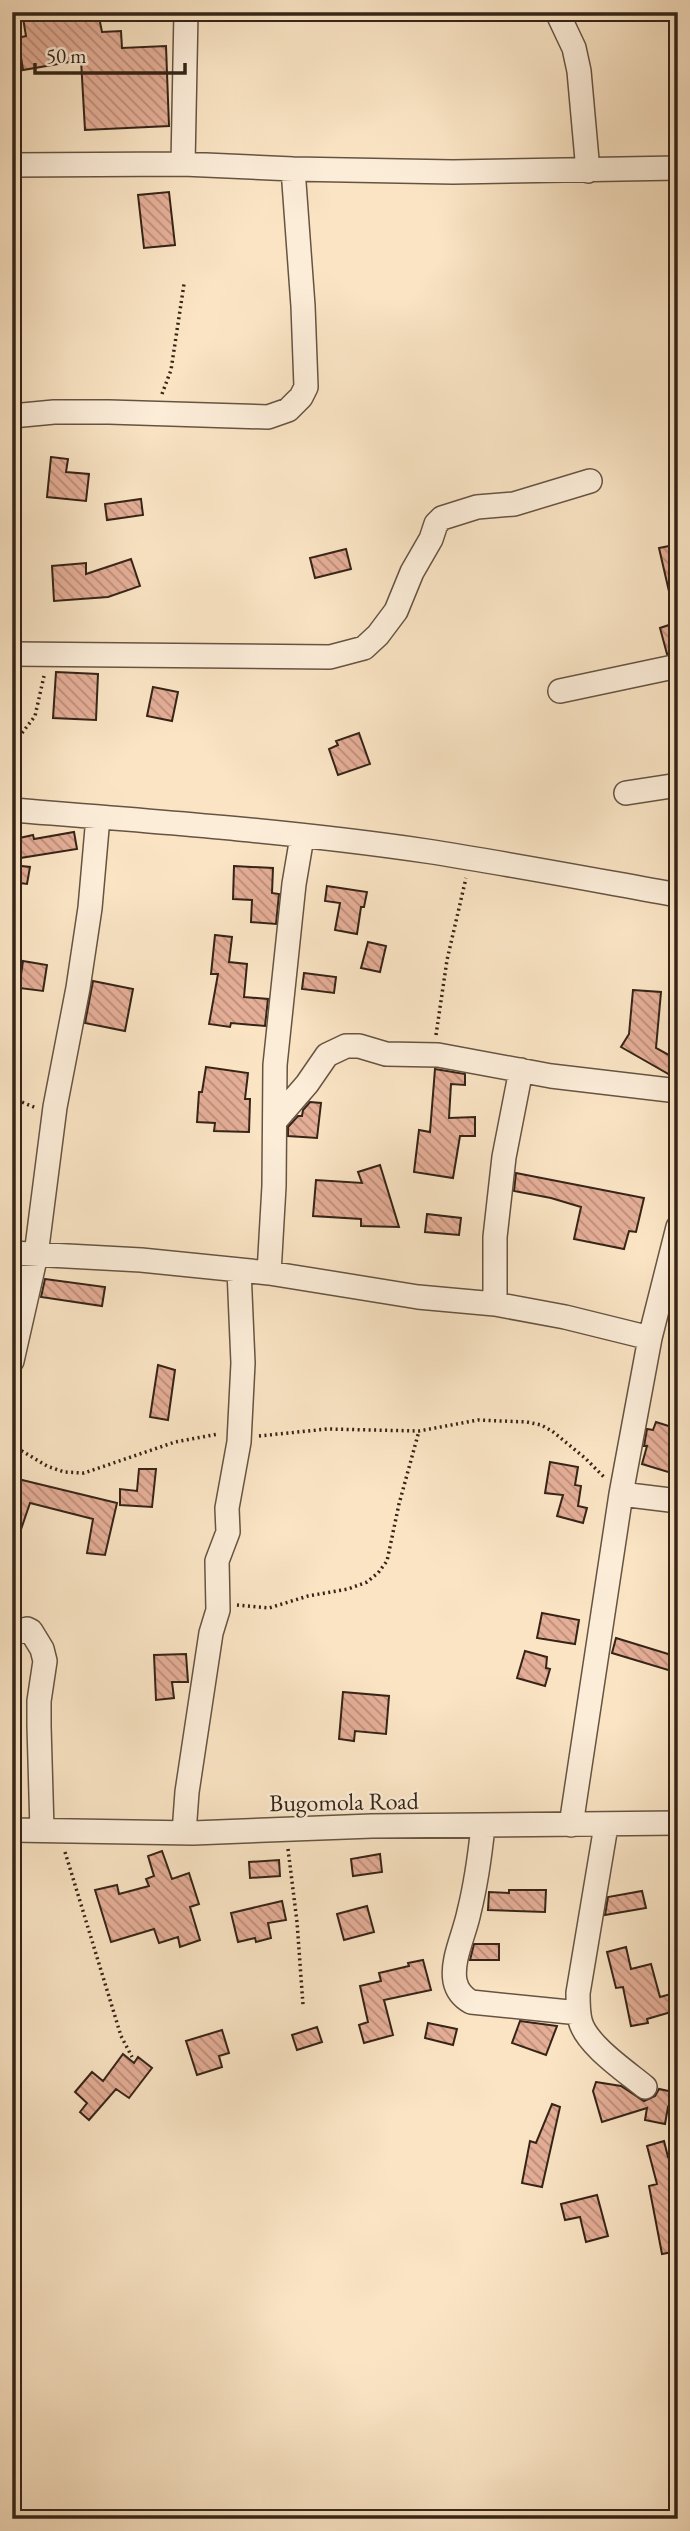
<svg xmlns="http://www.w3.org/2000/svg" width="690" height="2531" font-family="'EB Garamond',serif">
  <defs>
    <pattern id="building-back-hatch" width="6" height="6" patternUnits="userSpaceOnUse" patternTransform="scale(1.75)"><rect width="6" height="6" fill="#e5ae97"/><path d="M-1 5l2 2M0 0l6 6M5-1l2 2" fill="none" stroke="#ba8d7a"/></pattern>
  </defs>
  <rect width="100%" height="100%" fill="#fae4c4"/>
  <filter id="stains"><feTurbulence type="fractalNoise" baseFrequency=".00286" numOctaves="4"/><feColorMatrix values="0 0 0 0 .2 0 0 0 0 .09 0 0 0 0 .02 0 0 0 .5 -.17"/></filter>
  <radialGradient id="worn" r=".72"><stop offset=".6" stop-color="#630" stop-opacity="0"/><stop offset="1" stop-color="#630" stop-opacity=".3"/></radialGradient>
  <path fill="url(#building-back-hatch)" stroke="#352417" stroke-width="2" d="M22,12h76l4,20 19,-1 1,17 44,-2 3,80 -84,4 -4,-70 -58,10 -5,-32 8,-2z
    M169,192l6,53 -31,3 -6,-53z
    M51,457l17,2 -2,13 23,2 -3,27 -39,-4z
    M141,499l2,16 -36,5 -2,-16z
    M674,545l4,16v39h-7l-12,-52z
    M346,549l5,20 -36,9 -5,-20z
    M131,559l9,27 -32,11 -54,4 -2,-35 34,-3v11z
    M678,622v30l-11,2 -7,-26z
    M56,672l42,2 -2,46 -43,-2z
    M153,687l25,5 -6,29 -25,-5z
    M359,733l11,31 -32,11 -9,-26 9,-4 -2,-4z
    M74,832l3,17 -57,9 -5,-19 18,-4 1,4z
    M12,865l18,2 -3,17 -15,-2z
    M234,866l39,2 -1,25 7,1 -3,30 -25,-2 1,-22 -19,-1z
    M327,886l40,6 -3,15h-3l-4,27 -22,-4 5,-27 -15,-2z
    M215,935l17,2 -3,25 18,2 -3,33 24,2 -3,27 -34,-3 -1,4 -21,-3 9,-50h-7z
    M368,942l18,4 -6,26 -19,-4z
    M23,961l24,4 -4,26 -24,-3z
    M304,973l32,4 -2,16 -32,-4z
    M93,981l40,8 -8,42 -40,-8z
    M633,990l28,2 -5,56 22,12v17l-6,-1 -51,-29 8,-13z
    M206,1067l42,6 -3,26h5l-1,33 -35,-1 1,-8 -18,-1 2,-30h3z
    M435,1069l30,5v11l-14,-1 -2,34 26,-1v19h-15l-7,42 -39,-6 5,-42 11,2z
    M310,1102l11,1 -4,35 -29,-2v-9l10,-11h4l1,-6z
    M380,1165l19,62 -38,-1v-7l-48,-3 3,-36 46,3 -4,-11z
    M516,1173l128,25 -8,34 -7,-1 -5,18 -50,-10 7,-32 -30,-9 -37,-7z
    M427,1214l34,4 -2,17 -34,-3z
    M45,1279l60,8 -3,19 -61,-9z
    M158,1365l17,5 -7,50 -18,-3z
    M656,1422l22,7v46l-36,-11 5,-18h-3l3,-17 6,1z
    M550,1462l28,5 -3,18 6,1 -3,20 9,2 -4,15 -26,-7 6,-21 -18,-2z
    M139,1469h17l-4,38 -32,-2v-16l17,2z
    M18,1479l99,24 -12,52 -18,-2 6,-34 -63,-16 -15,44 -3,-1v-38z
    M542,1613l37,7 -4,24 -38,-6z
    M616,1638l62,19v16l-66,-20z
    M525,1651l22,6 -1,11 4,1 -5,17 -28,-8z
    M186,1654l2,28h-16l2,16 -18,2 -2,-45z
    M343,1692l46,4 -3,38 -31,-3 -1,10 -15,-2z
    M162,1851l10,28 17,-6 10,31 -9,3 10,33 -20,7 -2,-10 -19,6 -5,-14 -43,13 -16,-52 22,-5 2,9 30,-8 -3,-7 8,-3 -6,-20z
    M380,1854l2,18 -29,4 -2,-17z
    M279,1860l1,16 -30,2 -1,-16z
    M509,1890h37l-1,22 -57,-2 1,-18 20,1z
    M642,1891l4,17 -41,7 3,-18z
    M282,1901l4,19 -18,3 3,15 -15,4 -1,-4 -17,4 -7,-29z
    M367,1906l7,26 -30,8 -7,-26z
    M474,1944h25v16h-29z
    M626,1947l5,22 20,-5 9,33 18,-5v18l-31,9 1,4 -17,3 -8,-39 -7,1 -9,-36z
    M423,1960l8,30 -47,10 9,35 -29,8 -5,-18 9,-3 -8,-36 21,-5 -2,-8 30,-7 -1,-3z
    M520,2021l37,5 -11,29 -34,-12z
    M428,2023l29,6 -4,16 -28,-7z
    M317,2027l5,15 -25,8 -5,-15z
    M222,2030l7,23 -10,3 3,11 -25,8 -11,-34z
    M123,2054l11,9 4,-6 14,11 -23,30 -13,-9 -27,31 -9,-8 7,-9 -12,-11 17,-20 11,9z
    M596,2082l25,4 23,15 11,-5 4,-7 19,4v16l-10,-2 -3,17 -20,-4 2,-12 -45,14 -9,-31z
    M552,2104l8,3 -18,80 -20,-4 8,-42 6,2z
    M664,2141l4,16 4,-1 6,25v70l-16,3 -13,-68 8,-2 -10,-38z
    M597,2195l11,41 -22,6 -6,-25 -15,3 -4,-16z"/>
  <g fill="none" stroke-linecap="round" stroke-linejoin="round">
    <g stroke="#665442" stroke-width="26">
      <path id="street" d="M557,12l17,36 5,23 9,100
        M183,164l3,-152
        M12,165l171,-1 110,5 160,3 225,-4
        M12,416l42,-4h55l159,5 20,-7 13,-13 5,-10 -3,-81 -10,-137
        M12,654l318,3 34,-9 14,-13 18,-24 16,-39 19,-33 5,-15 6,-6 35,-11 37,-3 76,-23
        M560,691l118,-25
        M626,793l52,-8
        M12,810c138,11 277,21 414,41 84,13 168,29 252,44
        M275,1121l32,-37 20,-29 19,-9h13l27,8 52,1 113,21 127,15
        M12,1253l129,7 128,13 149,24 77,7 70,13 85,21
        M269,1273l5,-87 1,-121 19,-181 8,-47
        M495,1304v-67l9,-80 17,-87
        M12,1361l24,-106 19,-148 23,-119 12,-80 8,-91
        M621,1494l57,7
        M12,1634l15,-5 4,2 11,18 3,12 -6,40v25l3,104
        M571,1825l50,-331 29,-156 28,-111
        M483,1826c-3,29 -7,58 -14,86 -4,21 -18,48 -14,69 2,10 9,17 16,21l108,11
        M606,1826l-28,167c0,9 0,19 2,27 5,24 47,52 65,67
        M12,1830l181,3 179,-7 306,-3
        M184,1833l3,-41 24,-159 7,-23 -1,-49 11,-29 -1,-24 12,-66 4,-79 -4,-93"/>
    </g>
    <path stroke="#352417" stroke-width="3.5" stroke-dasharray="2 3.5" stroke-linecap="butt" d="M162,394l9,-24 13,-86
      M12,746l23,-30 9,-40
      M436,1035l11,-75 19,-82
      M12,1098l24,10
      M259,1436l68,-7 92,2 59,-11 49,2 14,3 11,6 33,27 19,19
      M12,1445l35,21 17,6 20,1 91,-31 43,-8
      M237,1605l32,3 39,-12 40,-7 19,-7 11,-9 9,-12 12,-57 20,-73
      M288,1849l9,73 6,83
      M65,1852l56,184 11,21"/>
    <use href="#street" stroke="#fcedd9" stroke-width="23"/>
  </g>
  <g text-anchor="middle" stroke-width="5" stroke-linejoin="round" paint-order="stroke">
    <g font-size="24" fill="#352417" stroke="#fcedd9">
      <text transform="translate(344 1802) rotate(-1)" y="8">Bugomola Road</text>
    </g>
  </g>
  <rect width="690" height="2531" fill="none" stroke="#fae4c4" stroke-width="42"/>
  <rect x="14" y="14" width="662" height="2503" fill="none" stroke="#352417" stroke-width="3.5"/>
  <rect x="21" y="21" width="648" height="2489" fill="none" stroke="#352417" stroke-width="2"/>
  <path d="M35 63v10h150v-10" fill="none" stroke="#352417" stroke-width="3.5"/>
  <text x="46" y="63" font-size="21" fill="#352417" stroke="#fcedd9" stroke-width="5" paint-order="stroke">50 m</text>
  <rect width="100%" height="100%" filter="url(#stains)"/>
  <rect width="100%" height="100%" fill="url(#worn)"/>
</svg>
